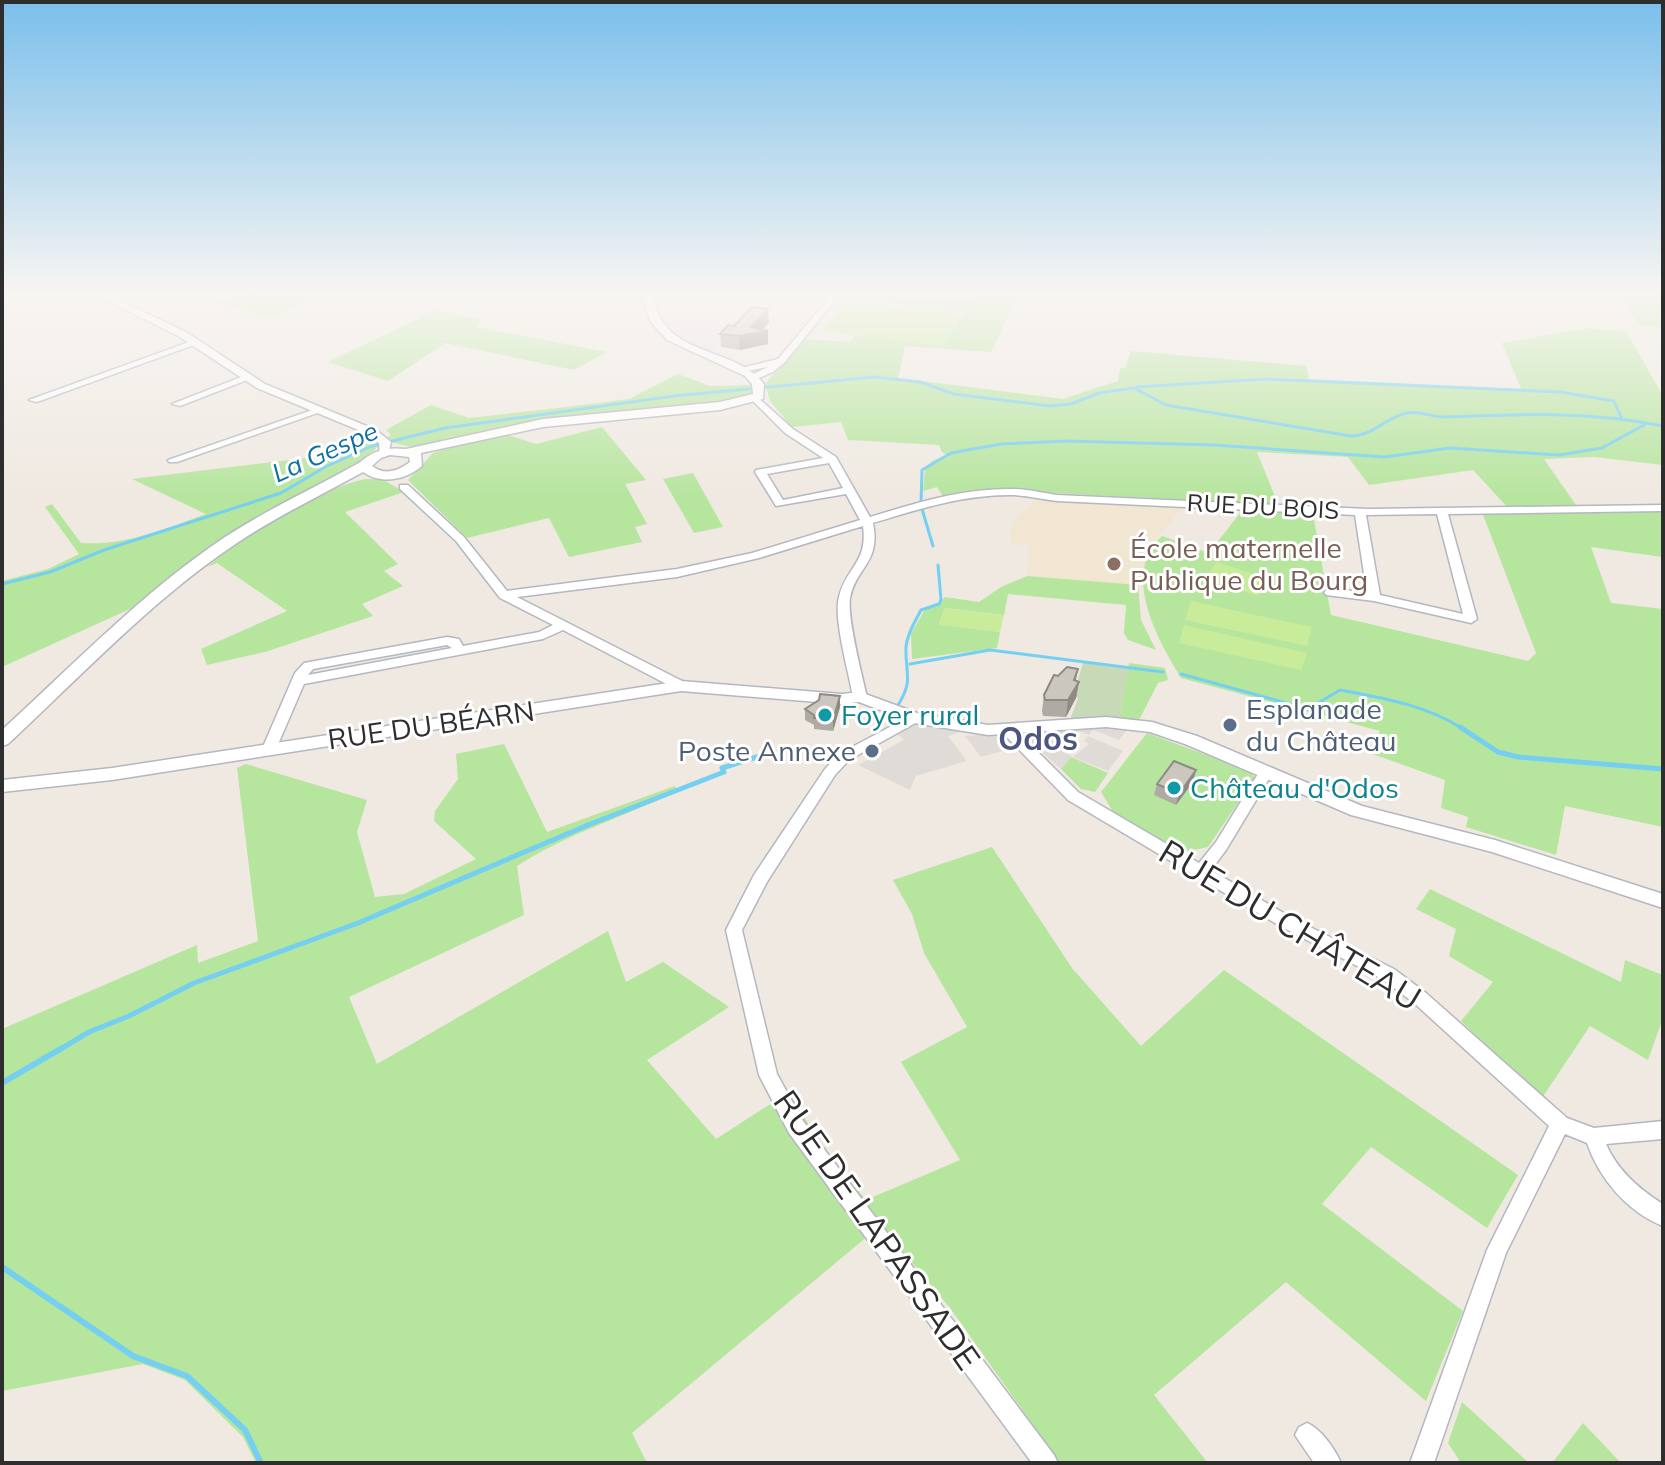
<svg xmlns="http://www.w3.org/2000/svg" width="1665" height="1465" font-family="Mulish,sans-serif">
  <rect width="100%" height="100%" fill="#efe9e1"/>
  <path fill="#e3e1e8" d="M639,292h192l-17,19 -58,-8 -52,55 -39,-18 -11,-9z"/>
  <path fill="#f0e6d1" d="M1038,499l19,1 127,6 -33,39 -5,12 -1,29 -118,-10 1,-31h-16l-2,-10 4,-15z"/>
  <path fill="#b6e59e" d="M246,292h81l-57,25 -51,-14z
    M978,292l41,1 -28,59 -86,-6 -7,32 165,21 55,-18 2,-13h5l6,-17 175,15 3,13 212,10 -19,-46 86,-15 38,3 37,65v69l-69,-8 -50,2 34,49 85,2v47l-72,-10 20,56 52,6v218l-98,-21 -9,49 -90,-28 2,-10 -27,-9 4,-28 -75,-27 10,-22 -199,-53c-23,-38 -61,-104 -19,-142l47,17 34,-44 70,5 18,101 197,46 8,-8 -54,-141 28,-2 -37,-40 -104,15 -21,-28 -91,-5 21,52 -286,-14 -49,6 -6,-9 -14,4 2,-23 7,-7 15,-6 -5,-3 -3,-7 -91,-5 -7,-18 -49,5 -22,-26 -5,-17 40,-45 45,3 5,-7 87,11z
    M1618,292h45v36l-22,-2z
    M436,310l46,10 -6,7 131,25 -33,18 -129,-27 -57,38 -60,-19z
    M678,374l32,12 42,-1 1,8 -11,8 -183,16 -143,31 -26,-6 -2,-5 3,-2 -5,-5 45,-25 38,13 89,-10 71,-9z
    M602,427l44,53 -21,4 22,40 -12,3 7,15 -73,15 -20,-39 -82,20 -59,-58 25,-27 42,-13 30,-6 31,10z
    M376,441l2,6 -26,23 -27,12 -184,122 -139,63v-86l46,-12 31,-15 -34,-47 7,-3 29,39c44,3 84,-14 125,-29l-74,-35 182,-22z
    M693,473l30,54 -29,6 -31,-54z
    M365,479h17l22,13 -59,20 53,52 -14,7 19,15 -41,18 11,12 -108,36 -58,13 -6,-16 86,-38 -70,-48 -10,4c47,-39 98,-73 158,-88z
    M1027,576l111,9 3,35 15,30 -28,-10 -4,-7 2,-28 -118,-11 -4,21 -59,-7 -6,16 61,8 -3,16 -85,11 -1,-25 14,-25 12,-3 8,-9 34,5 22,-15z
    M1129,663l36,5 3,12 -10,3 -19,37h-20z
    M1147,733l103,38 5,7 -47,69 -28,6 -65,-38 -14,-23z
    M504,744l43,88 128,-46 1,6c-52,25 -110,42 -159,74l7,49 -175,82 28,67 231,-133 18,51 37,-20 66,45 -82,53 69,79 73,-47 36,59 41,49 94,-40 -59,-98 66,-35 -43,-74 -12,-39 -19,-34 99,-33 80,121 69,78 83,-76 294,205 -31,53 -116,-81 -49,57 141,107 -37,90 -140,-119 -132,113 54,68h-148l-110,-155 -69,-83 -249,208 15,30h-391l-13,-26 -58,-57 -42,-16 -141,27v-362l195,-84 1,18 60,-22 -21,-173 9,-4 121,36 -10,32 18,65 29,-3 72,-35 -42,-38 1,-10 23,-32 -2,-25z
    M1071,757l37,16 -13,19 -14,-3 -20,-20z
    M1430,889l191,93 4,-22 35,14 3,-2v46l-15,42 -58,-34 -48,72 -81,-77 32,-39 -44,-26 7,-27 -40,-20z
    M1462,1402l67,61h-68l-13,-20z
    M1583,1423l38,40h-69z"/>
  <path fill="#c8d9b8" d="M848,292h130l-14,21 -121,-16z
    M1083,663l46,6 -10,51h-49l8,-22 -5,-3z"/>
  <path fill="#c9ec9a" d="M846,300l115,14 -19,32 -120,-15z
    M1217,562l54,18 -13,16 -54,-18z
    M1191,601l121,26 -5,19 -122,-26z
    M944,608l60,7 -4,17 -61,-7z
    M1184,625l123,28 -6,17 -122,-27z"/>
  <path fill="#dfdcd8" d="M915,723l45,9 -12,4 19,25 -51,15 -6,14 -52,-25 46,-25 -8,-7z
    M1098,726l30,3 -9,11 -26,-10 -4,5 -10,-4 -3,4 -5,-1 -9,10 4,3 -4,5 10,4 -11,13 -30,-26 -50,14 -16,-21z
    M1088,736l35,15 -15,20 -35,-14 16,-13 -5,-3z"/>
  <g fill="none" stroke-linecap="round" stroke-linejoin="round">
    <path stroke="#75cff0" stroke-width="3" d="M1137,387l128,-8 295,13 54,9 7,16
      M921,503l1,-33 29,-17 50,-9 66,-3 148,4 169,12 66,-9 109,7 43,-7 42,-23
      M922,509l11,37
      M2,584l48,-12 54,-22 177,-57 46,-27 45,-20 73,-18 229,-32 200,-19 46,5 34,12 96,12 21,-2 28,-11 35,-5 32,17 185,31c22,0 35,-19 56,-23 12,-3 24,4 36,4 75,-3 146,-6 220,9
      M910,664l80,-14 173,22
      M1181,674l127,35 32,-19c43,8 86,15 123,39
      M898,705c16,-25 7,-32 8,-58 1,-13 9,-25 15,-37l18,-6 2,-4 -3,-35"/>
    <path stroke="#75cff0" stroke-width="5" d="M1460,727l38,25 20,5 145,12
      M59,1050l30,-18 40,-16 65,-33 164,-60 230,-98 136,-53 -2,-4 38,-12"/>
    <path stroke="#75cff0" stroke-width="6" d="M2,1083l60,-35
      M2,1267l131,89 54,20 58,54 16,33"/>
    <g stroke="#b4b7c1" stroke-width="3">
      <path id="minor" d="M834,292h8l-58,71 -11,9 -19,8 -3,-1v-4l17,-8 -27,5v-4l37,-9z
        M192,341l7,2 -162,59 -8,-2z
        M244,376l8,2 -72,28 -8,-2z
        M756,396l37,33 43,28 34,60c46,-14 93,-29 143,-28 14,0 30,4 44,6l311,14 295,-4v6l-215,3 29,105 -6,4 -97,-22 -48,-6 -2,-3 6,-4 37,5 -12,-78 -298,-14c-14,-2 -29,-5 -43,-6 -49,-1 -95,14 -141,28 8,40 -17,44 -23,75 -3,20 12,77 17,99l-2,3h-10l-2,-3c-4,-24 -20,-79 -14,-100 7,-30 29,-34 24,-71l-104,32 -82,19 -160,20 169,86 2,3 -2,3h-10l-113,-59 -20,9 -239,45 -28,65 -7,5 -5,-2 -2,-3 33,-76 9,-10 143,-26 12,2 4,7 76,-14 14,-7 -53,-27 -44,-57 -56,-52v-4h8l56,52 43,54 170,-22 75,-16 108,-33 -14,-26 -70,12 -21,-34 1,-2 67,-12 -38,-25 -34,-34zM829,463l14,25 -60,12 -16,-26zM1437,514l26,100 -83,-19 -14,-80zM447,645l5,3 -144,27 5,-6z
        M318,408l8,2 -149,52h-8l-1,-2z
        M914,714l5,1 2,3 -2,3 -70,39 -14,15 -68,107 -25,48 35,144 26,47 251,334 4,8h-26l-243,-330 -30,-58 -33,-145 28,-55 71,-106 14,-15z
        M1007,724l5,2 66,66 121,71 17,-21 45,-73h10l2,3 -47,78 -15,20 81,48 102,51 32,24 141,125 27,10 69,-7v18l-57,5c12,27 33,45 57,60v22c-36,-14 -64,-48 -76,-83l-22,-9 -59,119 -72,210h-24l77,-213 62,-124 -135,-123 -32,-24 -102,-53 -212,-126 -66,-68 -2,-3 2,-3z
        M1307,1423c14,6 28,26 34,40h-27l-19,-28 4,-8z"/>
    </g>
    <g stroke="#b4b7c1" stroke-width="3">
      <path id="tertiary" d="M90,292h12l84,40 79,52 111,46 15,12 -3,13h-8l-1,-12 -11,-9 -111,-46 -79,-52z
        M681,681l161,13 18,-2 57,21 71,12 118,-8 46,5 45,14 165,70 133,34 168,54v14l-171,-56 -141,-37 -166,-71 -35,-12 -44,-5 -118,8 -74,-12 -55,-21 -17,2 -161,-13 -569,89 -110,12v-12l110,-12z"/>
    </g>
    <g stroke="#b4b7c1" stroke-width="3">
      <path id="secondary" d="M641,292h10c4,9 6,21 11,29 23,35 77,30 102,63l-1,15 -43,11 -177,17 -122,26 1,13c-17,14 -40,19 -59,6 -43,24 -88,45 -129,73 -83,56 -153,131 -226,199l-6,2v-16c72,-66 141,-138 223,-193 43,-28 89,-49 134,-74 15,-13 27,-16 47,-14l137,-30 177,-17 33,-8 -1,-10 -7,-8 -78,-36 -17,-19zM390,455l19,2 1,5c-12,9 -25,14 -38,4l9,-8z"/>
    </g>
    <use href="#minor" fill="#fff" fill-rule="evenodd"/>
    <use href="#tertiary" fill="#fff" fill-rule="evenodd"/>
    <use href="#secondary" fill="#fff" fill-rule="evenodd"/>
  </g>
  <path fill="#afaba4" d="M769,322l-7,8 6,14 -28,6 -19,-3 -1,-13 14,-8z
    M1076,681l3,1 -3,16 -10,19 -23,-1 -1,-5 2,-16z
    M840,696v11l-7,24 -19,-2v-4l-9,-5v-11l14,-9z
    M1193,782l-17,23 -22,-10 3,-11z"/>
  <path fill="#8e8b86" d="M768,309l1,13 -10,11 9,-2v13l-28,6 -1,-14 12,-9z
    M1078,669l-3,16 4,-3 -3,16 -10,19 2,-17z
    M840,696v11l-7,24v-11z
    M1196,770l-3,12 -17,23 3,-11z"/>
  <path fill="#cbc7bf" stroke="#8e8b86" stroke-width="2" d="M752,307l16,2 -17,18 17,4 -29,5 -19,-2 8,-9 6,1z
    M1067,667l11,2 -4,11 5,2 -11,18h-23l-1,-5 10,-20 4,1z
    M820,694l20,2 -7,24 -19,-2v-3l-9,-6 14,-9z
    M1174,761l22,9 -17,24 -22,-10z"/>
  <linearGradient id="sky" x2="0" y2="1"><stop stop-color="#7abfeb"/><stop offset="0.59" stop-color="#f8f5f2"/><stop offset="1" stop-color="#f8f5f2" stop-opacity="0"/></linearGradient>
  <rect width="1665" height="497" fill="url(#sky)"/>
  <circle fill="#8d6e63" stroke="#fff" stroke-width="3" cx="1114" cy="564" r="8"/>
  <g fill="#0f9aa8" stroke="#fff" stroke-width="3">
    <circle cx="825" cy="715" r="8"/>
    <circle cx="1174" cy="788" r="8"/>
  </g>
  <g fill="#5c6f8a" stroke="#fff" stroke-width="3">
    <circle cx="1230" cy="725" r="8"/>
    <circle cx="872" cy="751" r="8"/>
  </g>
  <g text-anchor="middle" stroke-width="6" stroke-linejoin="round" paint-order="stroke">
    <g font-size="24" fill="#2e2e2e" stroke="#fff">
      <text transform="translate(1263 507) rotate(3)" y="8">RUE DU BOIS</text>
    </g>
    <g font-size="26" font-style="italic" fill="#0d6fa3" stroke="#fff">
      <text transform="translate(325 452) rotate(-24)" y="9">La Gespe</text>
    </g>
    <g font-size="28" fill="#785e54" stroke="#fff" text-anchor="start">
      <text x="1130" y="558">École maternelle<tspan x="1130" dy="32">Publique du Bourg</tspan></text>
    </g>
    <g font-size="28" fill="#4e5e75" stroke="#fff" text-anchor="start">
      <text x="1246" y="719">Esplanade<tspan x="1246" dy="32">du Château</tspan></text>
      <text x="856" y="761" text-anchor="end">Poste Annexe</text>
    </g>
    <g font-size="28" fill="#0d838f" stroke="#fff" text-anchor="start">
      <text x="841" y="725">Foyer rural</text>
      <text x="1190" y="798">Château d'Odos</text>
    </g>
    <g font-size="28" fill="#2e2e2e" stroke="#fff">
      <text transform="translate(431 725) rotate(-8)" y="10">RUE DU BÉARN</text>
    </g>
    <g font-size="32" font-weight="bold" fill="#4d5680" stroke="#fff">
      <text x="1038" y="750">Odos</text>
    </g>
    <g font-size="34" fill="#2e2e2e" stroke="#fff">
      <text transform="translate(1290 925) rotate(31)" y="12">RUE DU CHÂTEAU</text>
      <text transform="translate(877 1230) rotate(55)" y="12">RUE DE LAPASSADE</text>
    </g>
  </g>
  <rect width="1665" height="1465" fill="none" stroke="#2e2e2e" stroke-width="8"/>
</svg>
